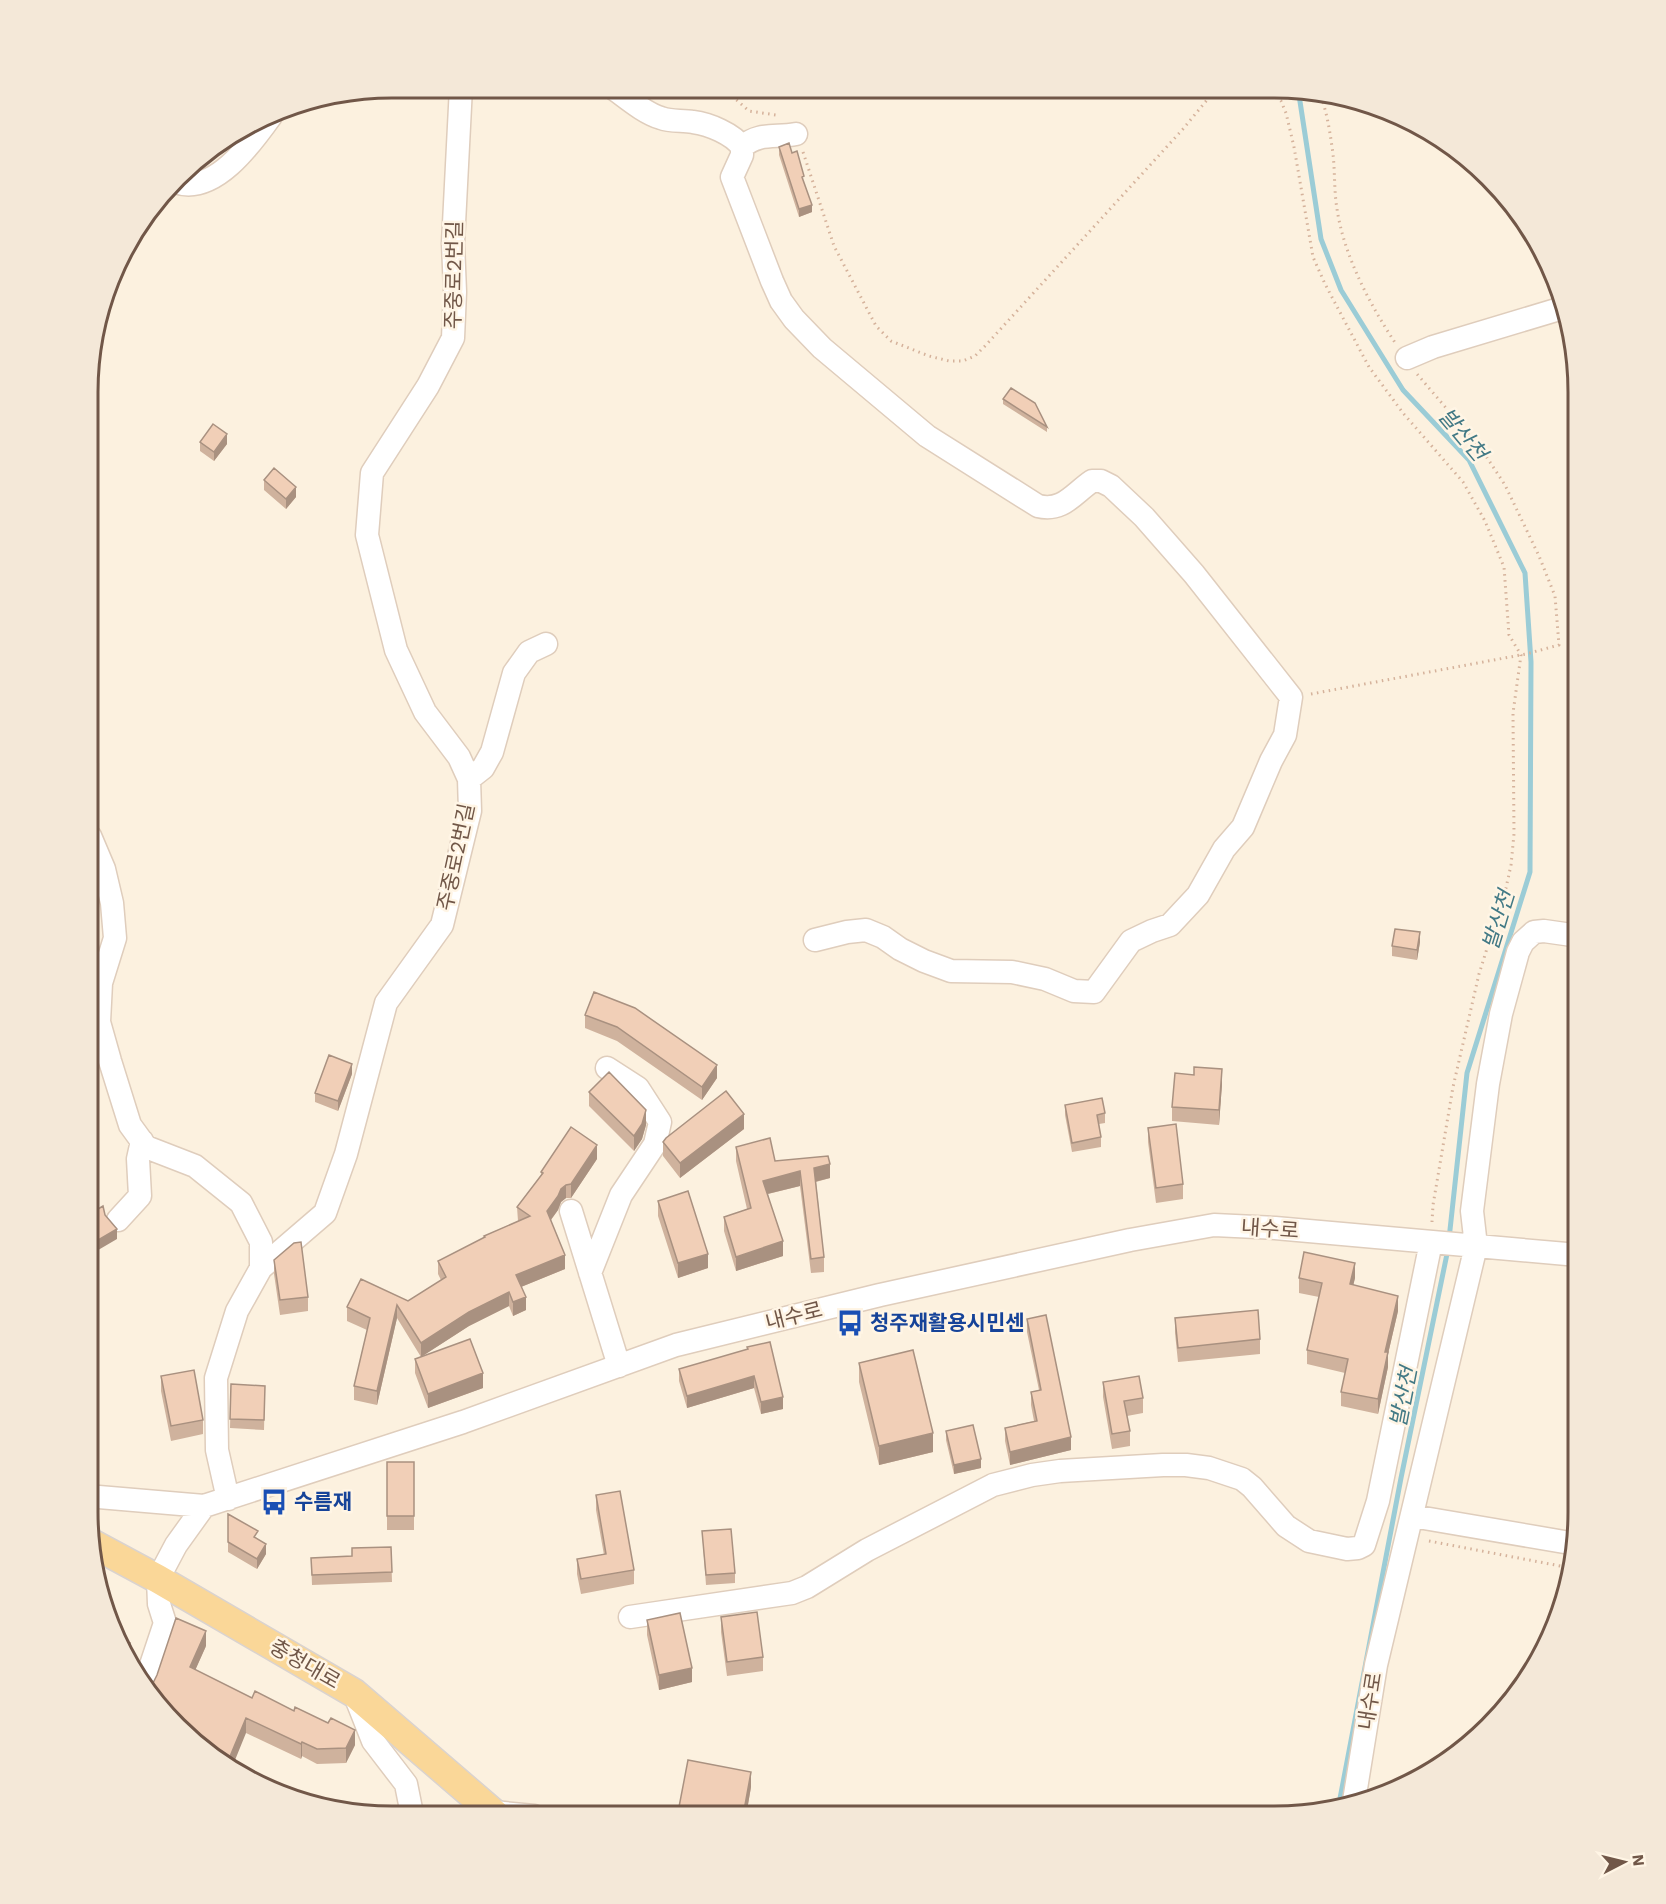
<svg xmlns="http://www.w3.org/2000/svg" width="1666" height="1904" font-family="'Work Sans','Noto Sans KR',sans-serif">
  <rect width="100%" height="100%" fill="#fcf1df"/>
  <g fill="none" stroke-linecap="round" stroke-linejoin="round">
    <path stroke="#9bccd6" stroke-width="5" d="M1292,90l7,5 22,144 20,51 62,100 66,70 56,113 6,89 -1,210 -63,201 -18,166
      M1338,1809l63,-331 47,-229"/>
    <g stroke="#dfcdbc" stroke-width="25">
      <path id="minor" d="M613,88c14,10 31,25 48,30 10,4 21,2 32,4 16,2 40,12 49,25v8l-10,22 40,104 9,20 13,18 28,29 105,88 111,70c25,6 35,-12 54,-25h9l10,5 33,31 50,57 97,123 -6,38 -14,26 -28,66 -19,22 -26,46 -28,30 -18,6 -21,10 -37,51 -20,-1 -29,-12 -33,-7 -61,-1 -27,-10 -24,-12 -17,-12 -17,-7 -19,2 -32,8
        M742,147c17,-15 33,-9 54,-13
        M175,182c39,14 76,-38 96,-66
        M1407,358l26,-11 133,-40
        M469,779l14,-11 9,-16 22,-79 15,-21 17,-8
        M90,836l14,33 8,34 3,35 -14,45 -2,39 11,39 20,64 16,22 49,19 46,37 20,39v26
        M571,1211l48,155
        M118,1220l22,-24 -2,-37 4,-18
        M590,1273l31,-78 34,-51 5,-22 -22,-34 -31,-20
        M87,1496l117,10 259,-84 213,-77 204,-50 250,-55 84,-15 61,3 303,27
        M228,1499l-11,-49 -1,-72 21,-67 24,-43 64,-55 21,-59 40,-151 56,-78 28,-114 -1,-32 -10,-22 -34,-45 -29,-62 -29,-115 5,-62 56,-87 25,-48 2,-46 -2,-49 8,-156
        M1412,1516l164,28
        M630,1617l162,-24 15,-6 60,-37 126,-65 39,-10 28,-4 103,-6h23l23,3 33,11 10,8 34,39 23,15 38,8 11,-1 6,-3 14,-44 53,-259
        M144,1686l21,-63 -6,-19 -1,-25 18,-34 28,-39
        M354,1693l19,48 33,43 6,30 -2,2
        M1353,1807l23,-142 100,-419 -4,-35 16,-127 13,-70 17,-62 5,-10 11,-10 10,-1 35,5
        M493,1812l41,4"/>
    </g>
    <g stroke="#dad3cf" stroke-width="31">
      <path id="major" d="M91,1543l67,36 196,114 143,123"/>
    </g>
    <path stroke="#d5b29b" stroke-width="3" stroke-dasharray="1.5 4.5" stroke-linecap="butt" d="M723,88l26,23 27,4
      M1266,90l15,11 5,12 8,34 19,110 12,27 44,83 34,46 60,69 22,39 19,46 5,68 12,20 -8,58 1,121 -3,31 -5,23 -27,86 -26,113 -20,118 -1,17
      M1319,91c8,20 11,41 14,63 2,18 1,37 4,55 7,47 33,96 59,135
      M803,152l31,94 42,80 15,15 38,15 20,5h14l12,-5 11,-11 197,-216 33,-40
      M1311,694l215,-40 33,-9 -4,-49 -16,-40 -34,-71 -23,-35 -65,-76
      M1429,1541l142,27"/>
    <use href="#minor" stroke="#fff" stroke-width="22"/>
    <use href="#major" stroke="#fad798" stroke-width="28"/>
  </g>
  <path fill="#cfb29d" d="M779,147l25,36 8,29 -13,5 -20,-62z
    M1003,399l44,28v5l-44,-28z
    M200,442l27,2 -13,17 -14,-10z
    M264,480l32,17 -10,12 -22,-19z
    M1420,942l-3,18 -25,-4v-10z
    M594,992l123,86 -15,22 -85,-59 -32,-13v-13z
    M352,1074l-14,37 -23,-9v-9z
    M1222,1084l-3,41 -47,-4v-14z
    M589,1092l57,33 -4,14 -8,12 -45,-45z
    M1065,1105l40,8v10l-6,1 2,13v10l-29,5 -7,-37z
    M1148,1128l35,56v15l-27,4 -8,-61z
    M744,1129l-64,49 -17,-22v-14z
    M736,1147l39,14 55,17 -14,4 8,75v15l-13,1 -11,-87 -32,8 15,62 -47,15 -12,-40v-14l23,-8 -11,-48z
    M597,1159l-26,39h-5l-5,4 -3,8 -7,10 14,49 -44,18 5,23 -13,6 -4,-10 -40,20 -48,31 -24,-39 -20,87 -23,-5v-14l13,-56 -20,-9v-14l61,-6 33,-21 -3,-6v-13l46,-23v-2l34,-15 -1,-14 24,-32v-3z
    M658,1201l50,67 -30,10 -20,-62z
    M274,1260l34,37v14l-28,4 -6,-41z
    M1299,1278h56l-2,7 45,26 -10,43v13l-10,47 -37,-8v-14l4,-19 -38,-9v-14l12,-53 -20,-4z
    M1175,1318l85,21v15l-82,8 -3,-29z
    M1027,1319l44,131 -61,15 -5,-24v-13l29,-7 -3,-16v-13l8,-2 -12,-58z
    M747,1347l36,62 -22,5 -7,-26 -67,20 -8,-27v-12l68,-19z
    M415,1359l68,29 -55,20 -13,-35z
    M859,1363l74,89 -54,13 -20,-83z
    M161,1376l42,44v14l-32,7 -10,-50z
    M1103,1382l40,16v15l-16,3 3,15v15l-18,3 -9,-52z
    M231,1384l34,2 -1,44 -34,-2z
    M946,1431l35,37 -27,6 -8,-34z
    M387,1462h27v68h-27z
    M596,1495l38,75v14l-53,10 -4,-20v-15l27,-4 -8,-45z
    M228,1514l30,25 8,15 -9,15 -29,-17z
    M702,1531l33,42v10l-29,2z
    M391,1547l1,35 -80,3 -1,-27 41,-2z
    M721,1617l42,40v14l-36,5 -6,-44z
    M647,1620l45,62 -33,8 -12,-55z
    M206,1646l-11,24 57,28 103,47 -9,18 -29,1 -15,-8 -1,3 -55,-26 -97,-42z
    M751,1787l-5,29h-67v-9z"/>
  <path fill="#a99180" d="M812,205v7l-13,5v-8z
    M227,434v10l-13,17v-9z
    M296,487v10l-10,12v-10z
    M1420,932v10l-3,18v-10z
    M352,1064v10l-14,37v-10z
    M717,1065v13l-15,22v-13z
    M1222,1069v15l-3,41v-15z
    M646,1110v15l-4,14 -8,12v-15z
    M744,1114v15l-64,49v-15z
    M597,1145v14l-26,39v-14z
    M830,1164v14l-16,4v-14z
    M800,1171v15l-37,9v-14z
    M566,1185v13l-5,4 -3,8 -11,15v-14l14,-22z
    M117,1229v10l-29,17v-10z
    M783,1241v15l-47,15v-14z
    M708,1254v14l-30,10v-15z
    M565,1255v14l-49,20v-14z
    M1355,1263v15l-5,21v-15z
    M509,1292v14l-40,20 -48,31v-14l48,-31z
    M1398,1296v15l-10,43v13l-10,47v-15l7,-47z
    M526,1297v13l-13,6v-14z
    M397,1305v13l-20,87v-14z
    M483,1373v15l-55,20v-14z
    M754,1376v12l-67,20v-12z
    M783,1397v12l-22,5v-12z
    M933,1433v19l-54,13v-19z
    M1071,1437v13l-61,15v-13z
    M981,1459v9l-27,6v-9z
    M266,1544v10l-9,15v-10z
    M206,1631v15l-16,36v-15z
    M130,1643v10l-4,8 -2,-5z
    M692,1668v14l-33,8v-15z
    M246,1718v15l-15,37 -5,-4z
    M355,1730v15l-9,18v-15z
    M302,1742v14l-1,3v-15z
    M751,1772v15l-5,29h-3z"/>
  <path fill="#f1cfb7" stroke="#a99180" stroke-width="1.5" d="M789,143l3,10 5,-2 7,25 -2,1 10,28 -13,4 -20,-62z
    M1011,388l24,15 12,24 -44,-28z
    M213,424l14,10 -13,18 -14,-10z
    M274,468l22,19 -10,12 -22,-19z
    M1395,929l25,3 -3,18 -25,-4z
    M594,992l41,16 82,57 -15,22 -85,-60 -32,-12z
    M329,1055l23,9 -14,37 -23,-8z
    M1194,1067l28,2 -3,41 -47,-3 3,-34 19,2z
    M609,1072l37,38 -4,14 -8,12 -45,-44z
    M726,1091l18,23 -64,49 -17,-21 3,-4z
    M1102,1098l3,15 -8,2 4,22 -29,6 -7,-38z
    M1176,1124l7,60 -27,4 -8,-60z
    M571,1127l26,18 -26,39 -5,1 -5,4 -3,7 -11,15 18,44 -49,20 10,22 -13,5 -4,-10 -40,20 -48,31 -24,-38 -20,86 -23,-5 16,-68 -23,-11 14,-28 47,22 38,-24 -8,-16 47,-24 -1,-1 46,-20 -13,-9 26,-34 -2,-1z
    M770,1138l5,23 53,-5 2,8 -16,4 10,89 -13,2 -11,-88 -37,10 20,60 -47,16 -12,-40 27,-9 -15,-61z
    M688,1191l20,63 -30,9 -20,-62z
    M103,1206l2,9 12,14 -29,17v-31z
    M301,1242l7,55 -28,3 -6,-40 20,-17z
    M1304,1252l51,11 -5,21 48,12 -13,56h3l-10,47 -37,-7 7,-33 -41,-9 15,-67 -23,-5z
    M1258,1310l2,29 -82,9 -3,-30z
    M1046,1315l25,122 -61,15 -5,-24 32,-7 -6,-29 10,-2 -14,-71z
    M470,1339l13,34 -55,21 -13,-35z
    M770,1342l13,55 -22,5 -7,-26 -67,20 -8,-27 69,-20 -1,-2z
    M913,1350l20,83 -54,13 -20,-83z
    M194,1370l9,50 -32,6 -10,-50z
    M1139,1376l4,22 -19,3 6,30 -18,3 -9,-52z
    M231,1384l34,2 -1,34 -34,-1z
    M973,1425l8,34 -27,6 -8,-34z
    M387,1462h27v54h-27z
    M620,1491l14,79 -53,9 -4,-20 29,-5 -10,-59z
    M228,1514l30,17 -4,6 12,7 -9,15 -29,-17z
    M731,1529l4,44 -29,2 -4,-44z
    M391,1547l1,25 -80,3 -1,-17 41,-2v-8z
    M757,1612l6,45 -36,5 -6,-45z
    M680,1613l12,55 -33,7 -12,-55z
    M176,1618l30,13 -16,36 62,31 3,-7 39,20 1,-4 33,16 3,-5 24,12 -9,18 -29,1 -15,-7 -1,2 -55,-26 -20,48 -50,-38 -28,-37h1l8,-16z
    M117,1638l13,5 -6,13z
    M688,1760l63,12 -8,44h-15l-49,-9z
    M334,1809h54v7h-17z"/>
  <defs>
    <g id="bus-bare" transform="scale(2.07)"><path d="M-5-6H5V4H4V6H2V4H-2V6H-4V4H-5ZM-3.5-4V0h7V-4ZM-3.5 1.2v1.5H-2V1.2ZM2 1.2v1.5H3.5V1.2Z" fill="#1a4fb4" stroke="#fff5e5" stroke-width="2.5" paint-order="stroke"/></g>
  </defs>
  <g fill-rule="evenodd">
    <use href="#bus-bare" x="850" y="1323"/>
    <use href="#bus-bare" x="274" y="1502"/>
  </g>
  <g text-anchor="middle" stroke-width="5" stroke-linejoin="round" paint-order="stroke">
    <g font-size="21" fill="#715748" stroke="#fff5e5">
      <text transform="translate(454 275) rotate(-89)" y="7">주중로2번길</text>
      <text transform="translate(456 857) rotate(-78)" y="7">주중로2번길</text>
      <text transform="translate(1270 1229) rotate(4)" y="7">내수로</text>
      <text transform="translate(794 1316) rotate(-14)" y="7">내수로</text>
      <text transform="translate(305 1664) rotate(30)" y="7">충청대로</text>
      <text transform="translate(1370 1701) rotate(-81)" y="7">내수로</text>
    </g>
    <g font-size="21" font-weight="bold" fill="#164399" stroke="#fff5e5" text-anchor="start">
      <text x="870" y="1330">청주재활용시민센</text>
      <text x="294" y="1509">수름재</text>
    </g>
    <g font-size="22" font-style="italic" fill="#427985" stroke="#fff5e5">
      <text transform="translate(1463 434) rotate(50)" y="8">발산천</text>
      <text transform="translate(1498 920) rotate(-73)" y="8">발산천</text>
      <text transform="translate(1403 1397) rotate(-79)" y="8">발산천</text>
    </g>
  </g>
  <path d="M0 0H1666V1904H0ZM392 98H1274A294 294 0 0 1 1568 392V1512A294 294 0 0 1 1274 1806H392A294 294 0 0 1 98 1512V392A294 294 0 0 1 392 98Z" fill="#f4e8d8" fill-rule="evenodd"/>
  <path fill="none" stroke="#715748" stroke-width="3" d="M392 98H1274A294 294 0 0 1 1568 392V1512A294 294 0 0 1 1274 1806H392A294 294 0 0 1 98 1512V392A294 294 0 0 1 392 98Z"/>
  <g transform="translate(1624 1862) rotate(83)" stroke="#fff5e5" stroke-width="4.5" paint-order="stroke">
  <path d="M0-4.5L10 22L0 15L-10 22Z" fill="#715748"/>
  <text y="-9" font-size="16" font-weight="bold" text-anchor="middle" fill="#715748">N</text>
  </g>
</svg>
